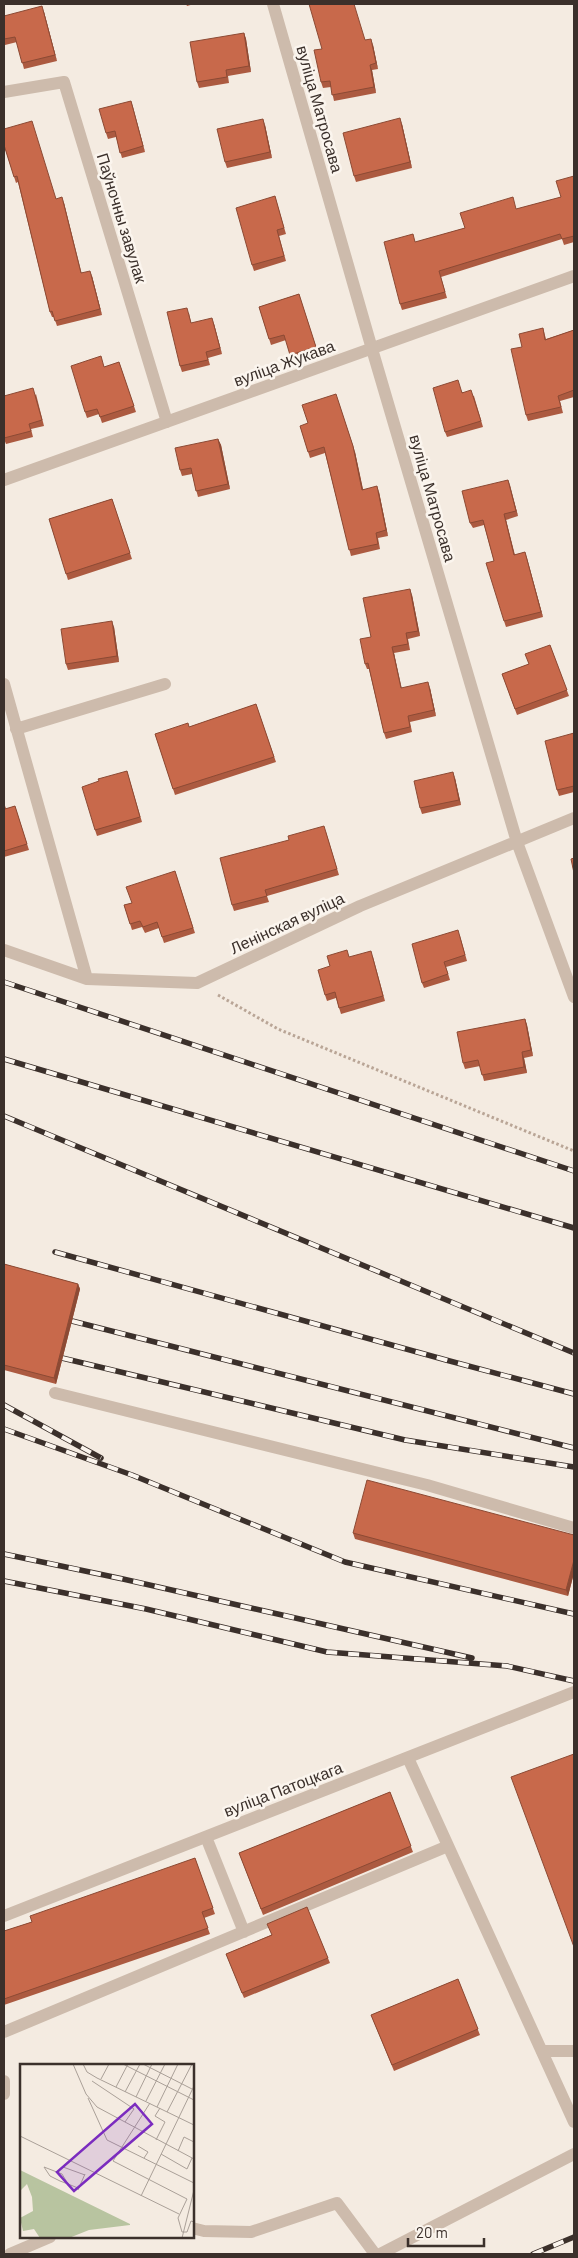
<svg xmlns="http://www.w3.org/2000/svg" width="578" height="2258" font-family="Barlow,sans-serif">
  <rect width="100%" height="100%" fill="#f4ebe1"/>
  <g fill="none" stroke-linecap="round" stroke-linejoin="round">
    <path stroke="#b9a596" stroke-width="3" stroke-dasharray="2.5 2.5" stroke-linecap="butt" d="M218,995l60,34 296,122"/>
    <path stroke="#cdbbac" stroke-width="12" d="M55,1393l372,92 147,43
      M542,2051h32"/>
    <path stroke="#cdbbac" stroke-width="12" d="M273,4l99,345 145,493 57,155
      M4,92l60,-10 103,340
      M4,480l570,-204
      M4,684l83,295
      M16,729l149,-45
      M4,950l83,29 110,4 163,-77 214,-88
      M408,1758l166,364
      M206,1837l38,95
      M4,1916l570,-224
      M4,2032l444,-186
      M4,2081v13
      M192,2228l12,3 47,1 86,-29 38,51
      M10,2254l40,-17
      M380,2254l194,-100"/>
    <g stroke="#3b302b" stroke-width="5.5">
      <path id="rail" d="M4,982l570,189
        M4,1059l570,169
        M4,1116l570,237
        M55,1252l391,108 128,34
        M72,1321l502,127
        M62,1358l343,82 169,27
        M4,1405l97,53
        M4,1429l128,46 213,87 229,52
        M4,1554l119,25 349,79
        M4,1581l142,28 181,43 180,14 67,15
        M533,2254l41,-17"/>
    </g>
    <use href="#rail" stroke="#fbf5ee" stroke-width="4" stroke-dasharray="11" stroke-linecap="butt"/>
  </g>
  <path fill="#ac5a40" d="M186,4h8l-7,2z
    M44,12l13,49 -33,8 -7,-27 -12,3 -1,-3v-26z
    M244,33l2,6 5,33 -23,4 1,7 -30,5 -2,-6z
    M365,40l8,5 5,24 -6,1 4,23 -42,8 -3,-14 -8,1 -2,-6z
    M131,101l14,51 -23,6 -6,-21 -8,2 -2,-6z
    M402,124l10,44 -56,14 -2,-6z
    M265,125l7,33 -45,10 -2,-6z
    M4,145l52,54 8,4 17,70 11,3 10,39 -45,11 -3,-9h-2l-2,-5 -32,-130 -2,1z
    M574,176v66l-10,3 -2,-6 -121,38 6,21 -45,12 -2,-6 16,-62 49,-14 52,-19 44,-12z
    M275,196l11,38 -7,2 7,25 -32,10 -2,-6z
    M299,294l19,59 -26,8 -6,-21 -15,5 -12,-38z
    M189,313l2,10 23,1 8,30 -14,4 2,7 -28,7 -2,-6z
    M543,328l3,11 28,-9v67l-14,4 3,12 -35,8 -2,-6 -4,-68z
    M119,362l17,50 -34,11 -3,-9 -12,4 -2,-6 20,-45z
    M462,392l12,4 9,31 -36,10 -2,-5z
    M36,394l8,32 -13,3 2,8 -27,7 -2,-5z
    M300,426l55,26 8,37 16,3 9,44 -10,2 2,11 -29,7 -26,-103 -15,5z
    M218,439l3,6 9,44 -32,8 -6,-23 -10,2 -2,-6z
    M508,480l10,36 -12,4 9,35 10,-3 18,65 -37,10 -2,-6 -10,-60 -10,-36 -11,3 -3,-5z
    M112,499l20,60 -64,21 -19,-61z
    M412,595l8,41 -12,3 2,11 -16,3 7,35h29l6,28 -26,6 2,10 -26,7 -2,-6 -15,-64h-2l-2,-5 6,-27z
    M114,627l5,35 -51,8 -2,-6z
    M550,645l19,51 -52,19 -15,-41 27,-10z
    M256,704l20,58 -101,33 -20,-61 34,-7z
    M574,733v59l-15,4 -2,-6z
    M127,771l15,51 -45,14 -2,-6 4,-49z
    M455,778l6,27 -39,9 -2,-6z
    M4,802l2,7 9,-3 14,44 -25,7z
    M326,832l13,43 -72,21 2,6 -35,9 -2,-6z
    M175,871l20,62 -31,10 -5,-15 -14,5 -3,-6 -10,3 -8,-25 8,-2z
    M460,936l7,25 -21,6 4,13 -26,8 -2,-5z
    M349,957h24l12,44 -44,13 -5,-16 -9,3 -2,-6 5,-29z
    M525,1019l2,6 6,31 -9,2 3,15 -43,8 -4,-15 -15,3 -2,-6z
    M4,1264l74,20 2,5 -24,95 -52,-14z
    M353,1533l221,2v38l-6,23 -213,-57z
    M390,1792l23,60 -150,63 -24,-62z
    M195,1858l20,56 -11,4 6,16 -206,71v-74l28,-9z
    M307,1907l23,56 -86,35 -18,-44 45,-19z
    M458,1979l22,56 -86,36 -23,-56z"/>
  <path fill="#8c4a34" d="M42,6l2,6 13,49 -2,-6z
    M244,33l2,6 5,33 -2,-6z
    M371,39l2,6 5,24 -2,-6z
    M370,65l2,5 4,23 -2,-6z
    M131,101l2,6 12,45 -2,-6z
    M400,118l2,6 10,44 -2,-6z
    M263,119l2,6 7,33 -2,-6z
    M62,197l2,6 19,76 -2,-6z
    M90,271l2,5 10,39 -2,-6z
    M212,318l2,6 8,30 -2,-6z
    M336,394l19,58 9,43 -2,-5z
    M218,439l3,6 9,44 -2,-5z
    M508,480l2,5 8,31 -2,-5z
    M377,486l2,6 9,44 -2,-6z
    M504,514l2,6 10,41 -2,-6z
    M525,552l2,6 16,59 -2,-5z
    M410,589l2,6 8,41 -2,-5z
    M112,621l2,6 5,35 -2,-6z
    M392,647l2,6 9,41 -2,-6z
    M428,682l2,6 6,28 -2,-6z
    M453,772l2,6 6,27 -2,-5z
    M525,1019l2,6 6,31 -2,-6z
    M522,1052l2,6 3,15 -3,-6z
    M78,1284l2,5 -24,95 -2,-6z
    M574,1560v13l-6,23 -2,-6z"/>
  <path fill="#c8694b" stroke="#8c4a34" d="M309,4h45l11,36 6,-1 5,24 -6,2 4,22 -42,8 -2,-14 -9,1 -7,-32 8,-1z
    M42,6l13,49 -33,8 -7,-26 -11,2v-23z
    M244,33l5,33 -23,4 1,7 -30,5 -7,-40z
    M131,101l12,45 -23,7 -5,-22 -9,2 -7,-24z
    M400,118l10,44 -56,14 -11,-43z
    M263,119l7,33 -45,10 -8,-33z
    M32,121l24,78 6,-2 19,76 9,-2 10,38 -45,12 -3,-10 -2,1 -33,-136 -3,1 -10,-32v-16z
    M574,176v60l-12,3 -2,-5 -121,37 6,21 -45,12 -16,-62 29,-8 2,8 50,-14 -5,-15 53,-16 3,12 45,-12 -5,-16z
    M275,196l9,32 -7,2 7,26 -32,9 -16,-57z
    M299,294l17,53 -26,8 -6,-20 -15,4 -10,-32z
    M187,308l4,15 21,-5 8,30 -14,4 2,8 -28,6 -13,-54z
    M543,328l2,12 29,-10v60l-16,6 3,11 -35,8 -15,-66 11,-2 -3,-13z
    M101,356l3,11 15,-5 15,44 -34,11 -3,-8 -12,3 -14,-46z
    M458,380l4,13 9,-3 10,31 -36,11 -12,-44z
    M33,388l9,32 -13,4 2,7 -27,7v-42z
    M336,394l17,52 9,44 15,-4 9,44 -10,3 2,11 -29,6 -25,-103 -16,5 -8,-26 8,-3 -6,-18z
    M218,439l10,45 -32,7 -5,-23 -11,2 -5,-22z
    M508,480l8,31 -12,3 10,41 11,-3 16,60 -37,9 -18,-58 8,-2 -11,-41 -13,3 -8,-32z
    M112,499l18,54 -64,21 -17,-55z
    M410,589l8,42 -12,2 2,11 -16,3 9,41 27,-6 6,28 -26,6 2,11 -26,6 -16,-70 -3,1 -5,-25 11,-2 -8,-39z
    M112,621l5,35 -51,8 -5,-35z
    M550,645l17,45 -52,19 -13,-35 27,-10 -4,-10z
    M256,704l18,53 -101,32 -18,-55 33,-11 1,4z
    M574,733v53l-17,4 -12,-49z
    M127,771l13,46 -45,13 -13,-43 17,-6 -1,-2z
    M453,772l6,28 -39,8 -6,-27z
    M4,804l1,5 10,-3 12,38 -23,7z
    M324,826l13,43 -72,21 2,6 -35,9 -12,-47 69,-18 -1,-4z
    M574,858v15l-3,-14z
    M175,871l18,57 -31,9 -5,-15 -14,5 -3,-6 -10,3 -6,-19 8,-2 -6,-16z
    M458,930l7,25 -21,7 4,12 -26,9 -10,-39z
    M347,950l2,7 22,-6 12,45 -44,12 -4,-16 -10,3 -7,-25 12,-4 -3,-10z
    M525,1019l6,31 -9,2 2,15 -42,8 -4,-15 -15,3 -6,-31z
    M4,1264l74,20 -24,94 -50,-13z
    M367,1480l207,55v25l-8,30 -213,-57z
    M574,1754v193l-63,-170z
    M390,1792l21,54 -150,63 -22,-56z
    M195,1858l18,50 -11,4 6,16 -204,71v-68l28,-9 -2,-6z
    M307,1907l21,51 -86,35 -16,-39 46,-19 -5,-11z
    M458,1979l20,50 -86,36 -21,-50z"/>
  <g text-anchor="middle" stroke-width="5" stroke-linejoin="round" paint-order="stroke">
    <g font-size="16" fill="#3b302b" stroke="#fbf5ee">
      <text transform="translate(320 109) rotate(74)" y="6">вуліца Матросава</text>
      <text transform="translate(122 218) rotate(73)" y="6">Паўночны завулак</text>
      <text transform="translate(284 363) rotate(-20)" y="6">вуліца Жукава</text>
      <text transform="translate(433 498) rotate(74)" y="6">вуліца Матросава</text>
      <text transform="translate(287 923) rotate(-25)" y="6">Ленінская вуліца</text>
      <text transform="translate(283 1789) rotate(-21)" y="6">вуліца Патоцкага</text>
    </g>
  </g>
  <g transform="translate(20 2064)">
    <rect width="174" height="174" fill="#f4ebe1"/>
    <path d="M0,106l110,54v1l-41,5 -20,8h-29l-6,-9 -11,2 -3,-13 13,-7 -1,-14 -5,-13 -7,7z" fill="#b8c4a0"/>
    <path fill="none" stroke="#aaa098" stroke-width="1" d="M53,0l13,30 11,13 97,52M63,0l4,8 10,6 97,47M103,0l71,36M123,0l49,25M81,15l8,-15M72,17l42,28 -9,13M96,23l12,-23M105,28l15,-28M116,33l16,-33M68,34l19,42 87,43M126,37l19,-37M130,39l-37,58 74,38 -9,19 4,14h5l4,-11 3,1M137,43l21,-43M147,48l25,-48M0,72l159,78M136,76l9,-18 -10,-6 5,-8M118,82l10,6 -4,6M158,87l6,-14 10,5M141,90l26,15 5,-11M43,103l22,8M48,120l-6,-10 -18,-7 6,9 10,5 8,3 10,4M58,126l7,-16M121,132l53,-110M162,174l12,-48"/>
    <path fill="#7b2cbf" fill-opacity="0.15" stroke="#7b2cbf" stroke-width="2.5" d="M115,40l17,20 -78,67 -17,-19z"/>
    <rect width="174" height="174" fill="none" stroke="#3b302b" stroke-width="2.5"/>
  </g>
  <rect width="578" height="2258" fill="none" stroke="#3b302b" stroke-width="10"/>
  <path d="M408 2238v8h76v-8" fill="none" stroke="#3b302b" stroke-width="2.5"/>
  <text x="416" y="2238" font-size="15" fill="#3b302b" stroke="#fbf5ee" stroke-width="4" paint-order="stroke">20 m</text>
</svg>
